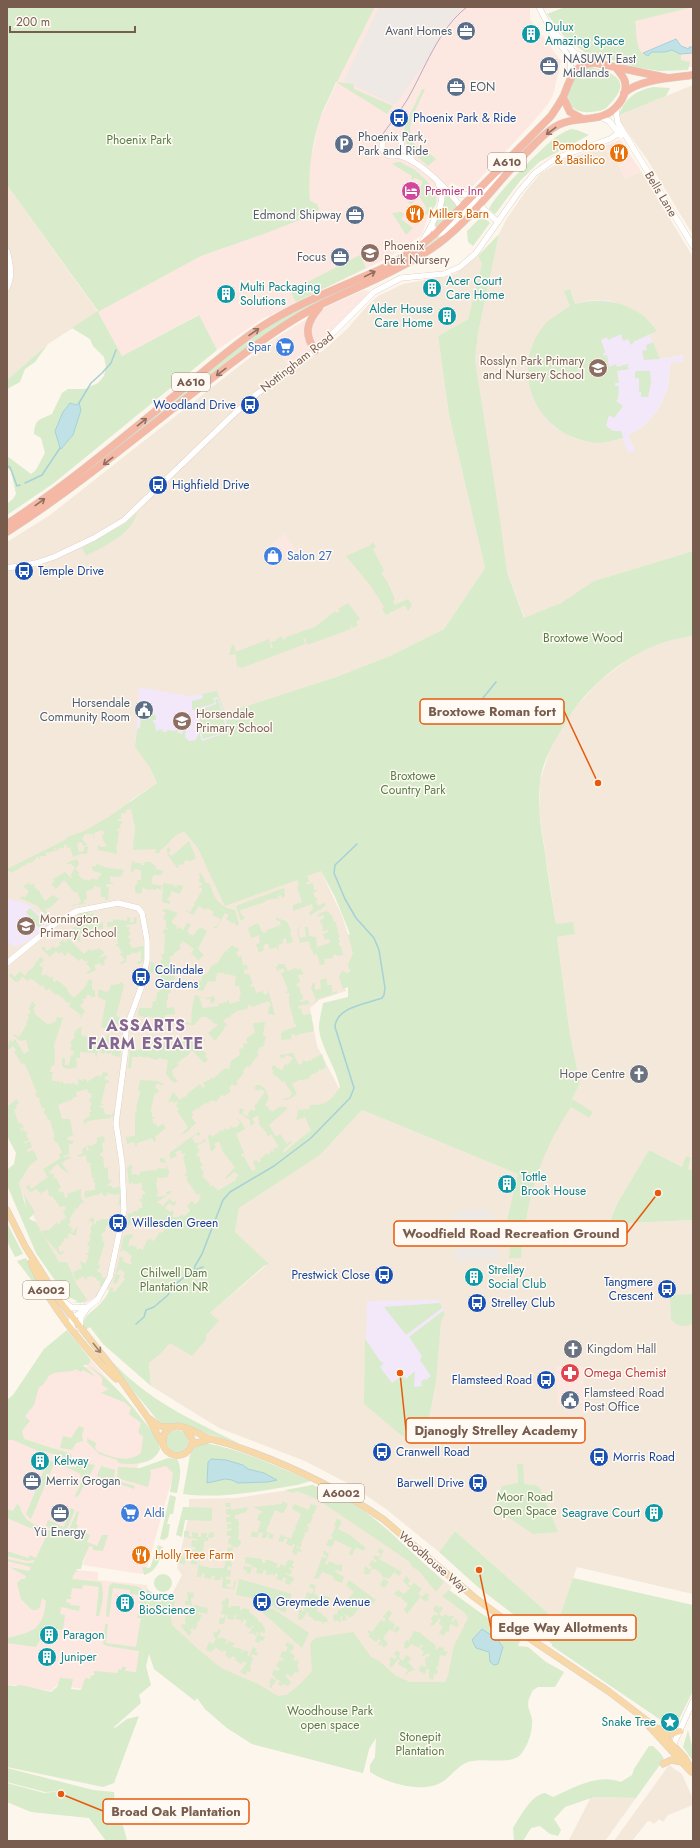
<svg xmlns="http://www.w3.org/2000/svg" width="700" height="1848" font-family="Jost,sans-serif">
  <rect width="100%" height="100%" fill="#fcf6ec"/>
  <path fill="#f4e8da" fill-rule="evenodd" d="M693,85v150l-46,-76 -26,-36 -2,-8z
    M604,146l7,16 6,-2 8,19 16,-8 52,86v294l-99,30 -27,19 -42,19 -18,-47 -32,-212 3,-26 21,-100 7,-14 19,-28 16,-19 23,-13zM570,289l5,15 10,-3 22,-1 23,8 17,11 6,6 -4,9 11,25 23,-4 -13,8 -2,25 -10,22 -15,17 -15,8 7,16 -12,-13 -11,3 -22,1 -14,-3 -21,-11 -23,-82 14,-22 11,-10 13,-8z
    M7,185l91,127 -50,32 -41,36z
    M478,256l4,8 -14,55 -30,17 11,79 36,153 -41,61 -54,27 -54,21 -111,36 -76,53 8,17 -27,18 5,27 -1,22 50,-18 13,15 8,17 116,7 21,45 12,37 -5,19 -8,4 5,15 -27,9 -9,8 7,38 26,50 -3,6 -39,37 -34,25 -67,35 -49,52h-2l-36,42 -11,-6 -6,10 -12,7 -37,-61 -26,-51 -2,-9 11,-18 -23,-43v-580l43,-27 221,-174 21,30 32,-21 24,-22 20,-23 10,-9 25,-12 52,-10z
    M693,636v534l-5,-1 3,-11 -9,9 -33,-17 -32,54 -8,20 84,-4v374l-116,-27 -19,55 -103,-91 -16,21 -53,-43 -37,-25 -44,-23 -86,-33 -68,-42 -2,-23 7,-37 54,-13 58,-49 -33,-32 4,-24 81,-53 42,-45 156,64 53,-67 18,11 -17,-19 8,-16 -10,-48 -13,-98 18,-3 -19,-10 -17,-113 1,-30 11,-35 9,-16 18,-26 23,-24 29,-22 22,-12 27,-8zM517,1465l7,19 11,1 -2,49 -15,-51z
    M311,1485l70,43 71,59 -3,4 33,23 32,21 6,6 -5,7 3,10 -128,44 -21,47 -6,24 -111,-29 -25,-16 -22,-19 -52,-115 18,2 11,-21 -5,-7 12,-54v-15l47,-1 66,-10z
    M669,1765l13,9 11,25v6l-25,10 -5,7 -4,-3 -5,5 -4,-3 -3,1 -15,19h-18z
    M591,1797l45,1 -31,43 -36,-1z"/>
  <path fill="#fce8e1" d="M375,7h155v12l31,42 -8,34 -5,9 -15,18 -61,65 -7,2 -14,-6 -22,30 -7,22 -34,23 -126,61 -45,31 -19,-35 -76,41 -24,-44 103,-56 63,-22 46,-33 -1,-19 1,-19 9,-42 18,-39z
    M677,7h16v60h-10l-98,-15 -18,-12z
    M620,140l21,31 -16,8 -8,-18 -6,1 -7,-16z
    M364,290l6,1 -19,23 -38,36 -24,17 -18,-26 57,-35z
    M284,534l12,15 -23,19 -12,-15z
    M91,1360l38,44 20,29 -3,20 -11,17 35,-9 4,11 -28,99 -4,3 -59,-9 4,-17 -11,22 22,2v8l49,5 1,6 -12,89 -45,-6 -1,5h-6l-1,10 -13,-2 -11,-4 -8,8 -44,-7v-251l37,-62 41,-3z
    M556,1366h27l2,37 -27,2z"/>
  <path fill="#eee9e4" d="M379,7h84l-18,20 -23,40 -27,38 -51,-24z
    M484,1208l7,5 4,6 4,41 -43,2 -3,-50z"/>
  <path fill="#f3e8f9" d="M570,289l5,15 10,-3 22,-1 23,8 17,11 10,12 -8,3 11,25 23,-4 1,6 -14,2 -2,25 -10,22 -15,17 -15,8 7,16 -7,2 -5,-14 -11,2 -22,1 -23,-8 -12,-6 -10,-10 -13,-23 -5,-21 1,-11 4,-17 14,-22 11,-10 13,-8 -6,-15z
    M139,687l50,9 28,-5 17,47 -99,9z
    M7,898l20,6 23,18 -21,19 -14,6 -8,-6z
    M439,1300l6,14 -4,7 -5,61 -12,61 -23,-8 -37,-31 3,-103z"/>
  <path fill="#d8ebca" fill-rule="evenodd" d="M7,7h368l-38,75 16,2 1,5 39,17 -6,8 -51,-32c-5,13 -13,26 -17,40 -8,26 -11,53 -9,79l7,3 2,6 -7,5 -48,19 -63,22 -103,56 24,44 77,-41 18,35 -163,133 -47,32v-11l6,-5 3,-5 -5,-23 -4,-3v-12l24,18 5,-4 9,-17 -4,-15 -7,-4c1,-16 6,-14 18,-20l10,-21 6,-4h17l13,-6 6,-7 2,-9 -2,-10 -11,-11 -3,-7 -18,-11 26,-17 -91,-126zM72,403l9,7c-5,14 -7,31 -21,38l-5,-17 11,-24z
    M565,7h128l-58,14c2,9 0,25 7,32 2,1 4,2 6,3l4,-4c10,-1 19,-3 29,0v8l9,2 -2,8 -29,1 -24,-4 -50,-15 -18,-12 -20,-26z
    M591,67c25,6 42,14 17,39 -4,5 -10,5 -17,6 -39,3 -21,-43 0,-45z
    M653,87l17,1 -4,8 -47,19c7,-18 17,-24 34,-28z
    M422,89h3c-5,13 -18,33 -14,48 1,6 8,12 13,17l5,-1 7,6 -8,7 -17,-15 -8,-15 2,-11z
    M571,129l6,1 12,5 -50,27 -19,19 -24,32 -2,1 -5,-5c5,-13 48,-56 61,-67 6,-6 13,-10 21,-13z
    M397,162h4c4,4 7,4 11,6 10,7 30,25 23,38 -3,5 -6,8 -11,9l3,-6 -8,-13 -4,2 -3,7 -4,-2 14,-19v-3l-7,-3 -2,2 -2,-2 1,-2 -20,-12z
    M443,188l15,19 -21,22 -2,-5c4,-15 11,-19 8,-36z
    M401,212l3,2 -3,5 12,9 -7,7 -14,-22z
    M482,216l8,7 -17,23 -5,-4 -1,-11z
    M462,218l-21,20 -25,18 -106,52 -221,165 -82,55v-2l246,-191 34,-21 107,-48 25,-14 19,-15h3z
    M499,234l-21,100 -3,26 25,160 7,52 17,46 37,-15 33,-22 99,-30v85c-46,5 -86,33 -115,68 -7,9 -12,19 -18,28 -9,14 -18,32 -20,50 -3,24 1,46 5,70 3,24 7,48 11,72l17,-2 2,12 -18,3 13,98 10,48 -8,16 21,13 -4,6 -18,-11c-32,47 -45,95 -50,151h-12l2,-19 -4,-9 -1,-6 12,-50 -156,-64 -42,45 -81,53 -4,24 34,32 -5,2 -54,47 9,8 -13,14v5l-14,16 -22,-13 -9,10 -12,10 2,23 -48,-42 -13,-17 -5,3c-6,-13 8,-18 15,-26 5,-5 8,-11 11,-17l3,2 -2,2 2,1 11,-13 -2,-2 2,-4 -5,-4 -4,5 5,1 -5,9 -3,-1 7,-27 4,2 -2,3 9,4 1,-3 -2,-1 2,-5 -8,-6 -4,2 4,-16 4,-2 5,1 -1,4 -2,-1 -2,9 3,-2 6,2 -1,2 2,1 1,-2 4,2 3,-8 3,-3 5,2 6,-9 2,1 3,-4 -8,-5 1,-2 -4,-4h-2l-2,3 -9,-4 -1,1 -5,-2 -1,-2 -6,14 -1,-1 1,-14 4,1 2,-3h4l1,-3h3v-6l-2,-1 -1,-2h3v-4l3,-1v-3h-3v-8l-9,1v-2l-2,1v2l-2,-1 -2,-16 4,-4 2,4 -2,1 1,6 4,-1 3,2 1,-4 14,-2 2,1 2,-3 9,1 -1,-6 -6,-1v-4h4l5,13 -1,6 -11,1v5h-1l2,10 -2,3 3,1 8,-2 -1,-3 4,-1 2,1 -15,10 6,4 7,-8 2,4 5,-1 -3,5 -5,-3 -4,5 5,4 2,-2 2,2 -2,5h7l3,-3 2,2 6,-6 -3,-4 5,-5 3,3 6,-6 -2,-1 2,-2 -2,-1 -2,1 -11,-16 2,-2 -4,-2 3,-3 -4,-15 2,-2v-2l-3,1 -1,-4 -6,2 2,4 -6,3 -2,-4 2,-3 27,-20 3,2 -3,2 -2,-2 -4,4 3,5h5l5,-4 1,2 -10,5 4,5 -4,4 5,3 -2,2 4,5 -3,2 4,6 -2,3 8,8v3l2,-2 6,5 18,-10v-2l3,-3 -5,-3 -8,7 -1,-1 10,-11 -12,-15 -4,-11 -5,3 2,3 -5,5 -3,-16 2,-2 2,3 10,-7 2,1 1,-3 4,2 2,-4 2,2 4,-1 3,-4 -3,-5 5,5 3,6 -9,5 7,17 1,2 -3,2 1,2 4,-2 -2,2 8,14 4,-2 -3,-7 3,-2 3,3 2,-2 -1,-2 7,-6 1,2 4,-5 1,2 2,-1 -2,-2 6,-2 -8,-13 -4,3v-4l-9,-10 2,-2 -2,-2 1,-3h-3l-4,3 3,4 -5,3v-6l-11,-7 1,-5 4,2 -2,4 7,3 -1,-3 3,-5 3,2 2,-3 -2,-1 11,-15 -4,-3 -3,2 -4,-3 3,-3h3l6,5 3,8 -4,7 4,3v3l2,-1 2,2c4,-5 7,-6 13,-5l1,2 -18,16 7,12 4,-3 7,10 3,-3 2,1 -9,8 1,2 27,-22 -6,-13 -9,3 2,-8 -2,-7 2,5 11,-1 1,-4c5,-1 8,1 12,-1 7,-2 14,-10 18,-17 -4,-19 -20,-42 -21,-59 0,-8 3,-18 4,-25l25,-6v-10l-5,2 -4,-12 3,-6 5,2 3,-2 -2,-6 5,-12 -5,-18 2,-1 -15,-37 -14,-26 -14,5 2,6h-3l1,3 6,-2 1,7h2l1,1 -4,2 2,5h2l1,2 -2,1 2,5 6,-3 2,1c-3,6 -11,6 -15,12l-2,-3 4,-4 -1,-5 -19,7v-6l9,-3 -5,-15 2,-3 -2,-4 -72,26 -28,-59 -13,-15c-14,4 -12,11 -24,18v3h-5l1,-4 -23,1 2,-22 -4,-19 -5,1v3h-5v6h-3v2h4v3h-2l1,4 -5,1 3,2 -2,15h-1l1,8 -19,-4v-5l3,2 6,-1 -4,-6 -1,-5 3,-2 -3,-3 -8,3 1,7 -2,-6h-8l-3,5 5,6 -4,1 -1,-4 -5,1 2,9 5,-1v-4l4,-1 -1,8h-7l-7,3 -3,-10 -3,1 -1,-4 -2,1v3h-5l-2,3 -2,-3h-2l3,3 -7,1 -1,2 -1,-2h-2l2,4h-7v3l-2,-3 -5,6 -5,1 -17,10 -2,-2 -2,1v-3l58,-29 2,-3 17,-6 23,-13 50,-35 -8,-17 -14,-19 2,-18 3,-1 1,-10 8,-1 1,-2h6v5h-3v2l2,1 1,8h3l-1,-2 7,1 -5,1 7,1v-2l8,1 2,-2 1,4 5,1 -1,-3 -4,-2 6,-2 2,2 -1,8 4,4 7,-1 3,-8 3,9 21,-7 5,-7 -10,-30 -5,1 2,5 -16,5v2h-7v-9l11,-3 -1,-4 15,-3 8,22 111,-36 54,-21 54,-27 41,-61 -36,-153 -11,-79 30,-17 14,-55 -4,-8z
    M360,255l6,13 -70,34 -6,-11z
    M570,289l5,15c29,-8 64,-1 82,27l-22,10 -4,4 -3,-6 -5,2 -2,-7 -13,6 -1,-3 -6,3 4,12 -2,2 1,2 3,-1 2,12 7,-3 1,3 11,-3 1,1 -2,1 2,3 -12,2 2,12h-4v3h4l-1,13 -2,2 7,5 -9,12 -5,-3 -3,11 7,5h8l2,7c-11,3 -22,6 -33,4 -56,-9 -82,-74 -45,-118 7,-7 16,-12 25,-18l-6,-15z
    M653,342l7,17 -16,1 -2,-9 5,-1 -1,-5z
    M48,344l-13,18 -10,7 -5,13 -13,7v-9z
    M635,371h15l1,12 -3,14h-7v-5l-2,-1v-13h-4z
    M137,513c-6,22 -33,33 -51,43l-4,-8 44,-25z
    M373,542l3,5 -3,2 11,22 -3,2 7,10 7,16 -2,2 2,4 13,-6 4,6 -4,6 -3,-6 -19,10 -4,-6 2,-2 -13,-21 -25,-30 23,-10z
    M348,603l12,16 -4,3 2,3 -5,3 -1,-2 -2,1 1,2 -44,16 -2,-7h-2l2,6 -64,24 -1,-2 -3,1 -1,-13 -7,1 3,-10h2l2,7 33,-13 2,9h2l-2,-6 5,-1 1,-3 5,-1 1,3 3,-1v-2l29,-10 19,-15 1,-1 2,2 3,-2 -2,-2z
    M215,699h3l8,28 -3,6 -20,6 -3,-10v-19l16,-6z
    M189,841l7,17 -5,3 -6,-1 -1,4 -6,1 1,2 -2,1 -9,-13 -1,-6 1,-2 3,3 -3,3 4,3z
    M77,859l2,5 -4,5 4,3 -1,3 7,6 1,-2 4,2 2,-4v2l6,1 1,-4h2v-3l-8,-2 -1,-5h4v-2l12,4 16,2 -3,7v-1l-3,1 -8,-1v6l3,1v1h-7v3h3l-1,10h1l-2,3h-2v-3h-4v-4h-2l2,-2 -1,-4h-3l-2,-2 -2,4 -7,2 1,8 -3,1v3h3l-15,3h-1l4,-2 1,1 5,-3 -3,-9 -4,-1 -10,-12 -8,9 -5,-5 3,-2 -1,-3 12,-7 6,6 1,-1 -1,-2 4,-8 -5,-4 -2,2 -2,-2z
    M132,861h2v2h7v2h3l1,-3h6l5,5v2l7,2 2,-3 -4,7h-8l-2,9 12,2 1,-3 10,2 2,3 2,-3 5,1 -3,8 -9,-3 -1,5 -4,4 4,1v3l-8,-2 1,-15h-2v3l-4,-2 -1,2h-3l-1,-3 -1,3 -6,-1 -2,-2 -2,7 -6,-1v-7l3,-3 -1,-3h4v-10l-7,-1 -1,4 -2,-1z
    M201,873l5,10 4,1c3,13 10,24 25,26l4,14 -2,2 -2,-1v-3l-2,2 -7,-5 3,-4 -4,-2 -9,16 -3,-2 4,-1 4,-7 -9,-4 2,-3 -7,-4 -1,2 -7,-4 -6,9 -8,-5 6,2 1,-5 1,1 2,-3 -1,-1 7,-12h1v-4l-5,-1 5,-2v-2l-3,-1 1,-6 -2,-1z
    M30,882l-2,3 7,-1 -1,2 4,5 2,-1v3l5,8 8,-6 6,4 -8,8 -6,2 4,8 -13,-12 -16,-7 2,-2 3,2 4,-7 -6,-5z
    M284,888l1,8 -3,2 -1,-3 -3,1 1,2 -13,2 -1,2 -25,8 1,4 4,4 -4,3 -5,-15z
    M30,908l15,14 -6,6 -12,-14 -1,-2z
    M166,909l12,4 -6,8v2l5,3 -1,2 1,1 2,-2 4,3 4,-7 4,1 -4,7 2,2 -1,3 2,-2 3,2 7,-9 7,4 -9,18 6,6 -6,5 -7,-7 3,-4 -11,-8 -4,5 2,2c-3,4 -7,3 -8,8h-3v8h3l2,13 -5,16h-2v7l-2,1 1,7 7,-1 1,7 -10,1v3l-8,1 -9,-3 -1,2 -9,-3 1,-7h13l1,-7h3l1,-9h3l-2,-4 1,-5h2v-8l-9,-3 -4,5 3,-15 3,1 2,6 6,-3 -2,-5 3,-1 -2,-6h3l1,-17v-3h-2l1,-5 3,1 1,-2h-2v-8l-3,-1 3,-7h-3v-2z
    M88,911l1,3 4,-1 3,11 7,-2v9l-1,-2h-6v3h-10v2h-7l2,9 -21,-18 11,8 3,-3 -2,-2 12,-3 -1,-4 -2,-1 -1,-6 -6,1 -1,4 -5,-2 12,-5z
    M327,911l5,5 2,6h2l1,7h2l-2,2 3,6 -2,1 2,5h-2l1,3h2l2,9 -6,1 -1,-2 -3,1v3l-9,1 1,5 -5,1 -3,-11 -3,1 -2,-5h-1l-2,-9 -9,2 -3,-14 3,-2 1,1 -3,1 2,9 6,-1 -1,-10h3l1,9 7,1 1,10 13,-4 -1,-4 -4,1 -2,-6 6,-2 -1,-2 -5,1 -1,-2 3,-1 -3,-1 1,-3 -4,-1 2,-1 -1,-2 4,-2v-3l-8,2 4,-4z
    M127,917h3v5h4l-1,-4 4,-1 -1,7 -10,1 1,2h3l-2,5h2v3l-2,1v2h2l1,3 -2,1 3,6 12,-2v13l-4,5h-3l1,-3h3v-11l-4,3h-6v2h-4l-1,7 -5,2 -1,-1 5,-3 -5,-6 2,-1 -4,-7h-2v-2h2l-1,-4h1v-2h-2v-12l-9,1v-5h6v-3l14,2z
    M275,917c9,5 12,0 16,14l-1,2 3,9 -6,2 -1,-6 -3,1v4l-5,2 1,4h-2v-2l-7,2 -2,-6 -3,1 -2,3 1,3 -5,3 -3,-9 4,-1 -1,-8 -8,3 -3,-10 10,-5 4,9 4,1 1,-3 14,-5 -1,-4h-3z
    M67,937l17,17 5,-5 3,2 4,-2v2l2,-3 4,2 2,3 -5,4 1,1 6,-3 1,2 -3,4 1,3 -3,2 -2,-3 -6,2 2,5 -9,4 -1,-1 5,-4 -5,-6 2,-1 -1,-2 -2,2 -3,-4 -3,3 -11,-9 -3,4 -3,-4 -3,2 -3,-3 -6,6 -9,-9 3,-2 2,5 5,-2 2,-3 2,2 6,-3 -2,-2 4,-3 2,2 2,-1z
    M232,945l7,4v2l-3,1 2,5 3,-1 2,9h4l1,4 -4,1v4h5l4,10 -3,1v2l4,-1 2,7 7,-2 1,4 4,-2v-4l7,26 -7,-1 1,-7 2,-1 -2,-5 -17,6 -3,-3 -2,5 -10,2 -7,5 1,2 -3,-1 -5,4 5,5h-4l1,2 -10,13 -7,-8 10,-8 -2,-2 -2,1 -3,-5 -1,1 -4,-3h-5l-7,8 -11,-1 -2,-3 11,2c-2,-6 1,-20 3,-28l11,3 8,-2 1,5 -4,3 -1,-6 -3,2 -1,-2 -7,-1 4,11 15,-2 1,2 -1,-4 9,-2 1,-3 -3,-6 5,11 10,-3 -1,-5 2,-1 -2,-9h-4l1,-10 -10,-2 -2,1v-2h-7l-2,9 -7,-1 -5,10 -13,-2 -1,-3v-2l9,4v-7h3l2,-6 4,-1 5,-9 2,1 1,-3 2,1 8,-13h3l-1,-3 2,1z
    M40,957l4,3 -5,5 4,3 -2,6 3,2 1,-2 6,4 1,-2 2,2 -2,2 3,2 2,-2 11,9 -1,2 7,7 11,-11 4,-8 3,2v9h3v7h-3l-4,-3 -3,5h-3l2,2 -4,5 5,5 -6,9 2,-5 -12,-9 2,-3 -2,-1 -1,2 -6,-7 -1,1 -3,-4 -2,1 -6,-5 1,-1 -1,-1 -4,3 -3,-6 -2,1 -11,-8 -2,3 -6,-5 -3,5 -3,1 -7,-6 2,-3 4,4 5,-6 5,5 5,-7 1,1z
    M278,964h6l4,7 8,-3 2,2 2,-2 4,6 -6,1 2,7 -4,2 1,3 2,-1 2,8 -1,1 3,-1v5l-3,1 1,2 7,-2 2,4 -12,2 1,3 2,-1 2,7 8,-1 3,17 -13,3 -1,-2v2l-5,2v-2h-3l-1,5 -10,1 1,3 -1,-9 2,-3 13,-4v-4l-2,1c0,-9 -8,-21 -4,-31h-4l2,-3 -7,-17 4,-2 -2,-3 -6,3 -1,-4 2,-1z
    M327,978v7h5v8l5,-2v2l-19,6 -6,8 4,-7 -5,-12 2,-6 2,1v7l6,-1 -1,-9z
    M119,982h3l2,4 -8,30 9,4 -2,5 -13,-2 -2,6 -7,-2 5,-26 -8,-4v-7h4l3,2 4,-1 2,-6 9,-1z
    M32,1001l4,4 -3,4 2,2 -1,2 14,12 8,-4 1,-4 6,1 -9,27 1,19 -4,3 -1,5h5l-3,1v8h6l2,2 2,-2 2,3 5,-1 1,2 2,-2 6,2v-6l5,2v-2h3l1,3 11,-7 3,2 2,-5 5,1v3h-3l-1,3 5,2v2h-3l-5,20 3,2h-4v2l3,1 2,6 6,1 4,-4 -1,6 -3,-1 -1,2 -23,3 -2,4 -2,-5 7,-4 -1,-4h2l-1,-6 2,-1 -3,-5 3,-3 -1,-1v-3h-3l-1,-4 -11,3 1,5h-4v2l-15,6 4,14h8l3,16 -6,3 1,2 6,1 -2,3h-3v10l-6,2 1,2 5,-2 2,2 -7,3 -2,3 7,9c-5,-1 -9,-7 -12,-9l-8,8 1,2 2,-1 3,3 -2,1 1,2 2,-1 5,9 -3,3 2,3 3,-2 2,7 3,-1 -1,-3 14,-5v8l4,8 -3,-3 -5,7 -1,-1 -7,12 2,2 -3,3 5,4 -2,2 1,2 6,-7 -2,9h-4l-3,-2 -1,3 1,1 -3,2 -2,-1v3l-2,1v2l-4,3 2,6 3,-2 1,2 -4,2 -16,-19 15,26h8l9,21 11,17 -6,3 -10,-1h5l1,-1 -6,-3 -3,1 -32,-46 -29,-68v-15l7,-6 2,-11 -9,-17v-29l10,-8 2,4 -3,2 1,3 -3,2 5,14 2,-1 3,4 -4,2 1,2 3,-1 4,4 -2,1 3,5 -5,2 1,2 5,-3 2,6 -5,3 1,2 5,-2 5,9 -8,6 -11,18 7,25 -2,-13 11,17 -6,7 7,3 8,14 -2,-5 7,-1 8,-8 2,3 2,-2 -1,-2 6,-3 -3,-7 3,-2 -1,-3 -5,1 -8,-11h-3l-1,-7 -7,4v2l-4,-6 -7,3 -4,-5 3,-2 2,4 17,-12 -5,-8 18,-11 -2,-3 3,-3 -5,-10 -1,1 -3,-5 2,-1 -5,-17h-3l1,-2 -4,-5 1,-5h-3l-3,-8 1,-1 -1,-2 -1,1 -3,-4 2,-2c-6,-10 -7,-20 -13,-29l-2,1 -8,-12 2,-2 -3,-4 -5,4 -1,-1 3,-9 3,2 2,-3 9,15 5,-3 -3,-11 -6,1 -7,-6 1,-1 5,3 8,-13 -1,-1 3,-6 -2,-2 4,-3 -2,-3z
    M265,1022l-2,13 3,2 -3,10h-3l-3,6 2,1 -10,13 -3,-1 1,2h-2l-2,3 1,2 -8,9 2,2 -3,2 -3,-2 -3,4 2,3 -6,5 -4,-1 -3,5 -3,2 -1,-2 -6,2 1,2 -3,-1 -7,4 1,3 -3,-2 -5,4 1,3 -2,2 5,6 -9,9 -6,3 7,-8 -11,-16 2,-1 -3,-5 2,-2 -2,-2 -2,2 -2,-2 -4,2 5,-11 7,8 5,-4 2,2v-4l13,-10 3,4 2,-2 -2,-3 5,-3 2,1 1,-4 2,2 12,-11 4,1 2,-8 9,-6 -1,-5 2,-2 3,1 -1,-5 5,-1 -2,-3 2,-3 7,-4 -2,-10z
    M82,1027l-1,8 7,2v2l2,-2 16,2 1,-4 6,2 -2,13 10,1 -1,6 -8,-2v-2l-5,1v-2h-2l-1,2 -6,-3 -2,8 -1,-6 -15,-1v6h-4l1,9c-5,2 -11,3 -15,-1v-8h3v7h4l2,-10h2l1,-4 -4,-1 2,-6 -2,-1 1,-2 4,-3 -1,-4 3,-5z
    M145,1035h5v8h15v3h2v-3l4,-1 2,3 2,-3 17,-1 6,4 5,-8 3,3 -5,4 2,3 -2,2 6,5 -2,2 3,4 -4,3 -12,-13 -4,5 -11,8 2,2 -7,5 1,6 5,5 -4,2 -8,-9 2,-14 -7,-1v-2l-5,3 -11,-4v2l-6,-2 -1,1h-6l-1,11h-2l-1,-1 2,-20 1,3h9z
    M293,1053l6,12 4,-2 -1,-3 6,2 1,-2 3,1v-2l10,-5 4,13 -4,3 -4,-1 1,2 -5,3h-2l-4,5 -9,1 -7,4 5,10c-5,3 -9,8 -15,5l7,-1 3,-5 -8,-12 -2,1 -5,-6 -1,1 -4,-4 2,-2 -3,-2 3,-4 8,6 3,-7 3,1 5,-7 -7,-3 -2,3 -5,-1 1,-2z
    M140,1080l18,1 6,3 -1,2 -6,-3 -2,5 4,2 -2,4 -2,-1 -4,16 1,7 3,2 -3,1 2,5 2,-1 1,4 6,-3 3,4 -11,9 1,4 -2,1 -2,-4 -15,5v3h-2v-3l-3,-1 -5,2 -1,-7 9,-1v-23l2,-2c-2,-7 3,-12 3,-20h-2z
    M103,1136l2,6 -3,1 1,9 -3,1v3h3l1,12 4,-1v13h4l-5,6h5v2l7,-1 2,-3 1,18 -4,4 2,-11 -3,-2 -1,2 -9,-2v3h-3l-3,-4 -1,2 -15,4 -1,-4 2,-3 9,-1v-7l-2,-2 2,-3h-3l-2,-14 2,-1h-5l-1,-8 -7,2 -2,-2 5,-1 1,-6 3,-1 1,4h2l-2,-6 5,1 5,-4v-4z
    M649,1150l33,17 4,-11 5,2 -3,11 5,1v50l-84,4 8,-20z
    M117,1212l3,5 -2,10h-3v-2l-4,1 -5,-1 -1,7 -3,1 -1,4h2l-1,4 3,1 -7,22 2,2 -1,3h-2v2l5,3v3l5,2 -4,10 -3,-3v-5l-4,-1 1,-2 -4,-1v-1l-6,1 -1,3 -3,-4 -7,5 -3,-9 7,-3h2l-2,-8 5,3 4,-8 -4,-2 4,-1 -1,-2 2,-4 -3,-2 4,-7 -2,-1 3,-6 -2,-1 3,-8 -5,-1 4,-4 2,2v5h2v-3h4l1,-2h14v2h2z
    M7,1223l16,31 -8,3 -8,-16z
    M26,1258l22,41 16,24 -47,-62z
    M693,1294v29c-8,5 -16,4 -22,-4l-1,-21 2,-3z
    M440,1303l2,5 -36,27 -22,-28z
    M443,1311l2,3 -4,7 -5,61 -12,61 -23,-8 -37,-31 1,-65 16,23 3,1 -4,4 12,16 11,-8 3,4 9,-8 -1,16 8,-1 -1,-4 3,-3 2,1 5,-4 -11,-16 2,-4 -13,-19z
    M67,1330l24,30 -3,5c30,20 48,46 69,73l3,11c-6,16 -27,16 -42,14l-1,-3 -18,-6 -12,-12 1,-7v4l8,4 -1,4 2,4c15,6 30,13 44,2l2,-17 -5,-3 3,-10 -12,-9 2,-6 -7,-6 -23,-9 8,-4 -7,-4v-7l-14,-13h-5l13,12 -13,-7 -2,2 -6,-3 -2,2c-8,1 -20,0 -25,6 -3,5 -4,8 -9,10l-5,18 -9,11 5,5 -8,10 2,8 47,15 2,7h-3l-5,-3 -21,-7 -1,2 -30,-13h-6v-40l6,-5 31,-46z
    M98,1348c15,14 29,30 46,42 30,23 63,37 96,54l-63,-20 -8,1 -10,-3z
    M79,1426l5,2 -2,7 1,6 -7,2 -4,7 -12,-2 3,-12 8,2z
    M166 1441a11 11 0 1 1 22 0a11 11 0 1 1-22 0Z
    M205,1443c38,7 72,23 106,38 -5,1 -9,3 -14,4 -36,6 -77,14 -114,9l7,-39c3,-8 8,-10 15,-12z
    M168,1458l9,1c6,10 2,23 0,34l-7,-1 3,-19 -7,-7 -16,4 1,4 -3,13 -31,-9 1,-11 22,1z
    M48,1460l23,7 6,-3 9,2 3,-2 6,1 -16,30 -5,3 9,-20 -3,-2 1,-2 -22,-10h-5l-23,55 -5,-5z
    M517,1464h6l1,20 11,1 5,3 18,44 -25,2 -38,-26 7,-22 16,-3z
    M101,1466l14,4 -1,10 21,6 -1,3 -37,-13z
    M313,1485l17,8 2,-2 34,21 23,19 55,51 -8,10 -17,-21 -8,-5 -1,-4 -93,-63 -20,-8 -5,2 -7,-3z
    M170,1495l6,2 -3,17h-3l-3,10h3l-2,13 -4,3 -4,-1z
    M282,1501l6,3 -4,8 -3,1 -6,-3 -9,21 8,4 -2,4 -4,-1 1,-4 -1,-1 -2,5h-4l1,-5 -4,-1 -1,5h-7l1,-6 5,2 4,-11 -4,-2 2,-6 4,-2 -10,-5 29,-3z
    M225,1503h5l1,7 17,-3 -2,5 -11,3v4h3l1,8h-2l2,2 -1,11h2l1,3 -4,5 -4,-2 -1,7 -5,-1 1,-5 3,1 1,-3 -4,-2 1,-5h2v-2h-4v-5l5,-1 -1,-2 -4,1v-5h4v-2h-5v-5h4v-2l-4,-1v-5h4v-2h-4z
    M17,1504l2,1c6,19 15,19 32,26l1,-2 -6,-3 2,-6 16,7 6,-19 5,2 -10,24h2l10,-23 2,1 -3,12 2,1 -1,3 13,7 -3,7 10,4 5,-11h6l-5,16 -10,-1v-3l-4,-1 -6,15 -2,8h-4l-1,2h3l-4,1 -3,7 29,3c4,12 1,22 -2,34h-3l3,-29 -16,-2 -1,4 -10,-1 -1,7h-3l3,1v3h-4l-1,3 4,1v2l10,1 -1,5 -18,-4 -1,7 5,1 -2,15 -18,-2 -1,13 -4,-1 -4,7 -29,-4v-5c26,-6 36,-8 39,-37l-4,-3 -2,9 -3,3h-5l-11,-11 -4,-16 4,-4h4l1,-3 -17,-9 20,4 2,-4 -24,-6v-2l19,4h7l2,-3 -8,1 -20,-5v-5l21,7 2,-3 6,3 10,-21 -4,-2v-2l-35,-15v-9l6,2z
    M294,1504l13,5 1,2 3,-7 6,2 -3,8 -2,1 1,2 -3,7 -2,-1 -1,3 2,1 -2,6 -1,-1 -2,2 1,1 -4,8 1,1 -2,4 -4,-2v1l6,3 -1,2 -3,-1 -2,5 -4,-4 3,-8h-2l-1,2 -6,-2 2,-5 -3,-1 -2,4 -5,-1 3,-6 10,4 3,-9h2l-1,-2 6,-14 -9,-5z
    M183,1507l29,1v13l-27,-1 -3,17 -6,-2z
    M337,1518l5,4 -4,7 12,6 16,13 -3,3 -7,-4 -4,9 -3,-2 3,-6c-6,-2 -12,-6 -17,-8l-3,7 -6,-2 3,-6 2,1 2,-3 -2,-1 5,-9 -2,-1z
    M184,1531h5v5l3,1v-5l6,1v4h3v-4h6l-1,4h2l1,-4 5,-1v5l-6,1v3h-4l-1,13h-3l-1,11 11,3h14l2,-8 5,-1 1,8 -4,-1 -1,4h4l-1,7 -4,-1v3l5,1 -1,4h-3v3l6,1 1,-7h2l-2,8 -12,-1 1,-11h-2l-1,3h-6l1,-4 -3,-1 -1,4 -7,-1 1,-4 -3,-1 -1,4h-4l2,-17h-2v5l-6,-1v-5h-5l-1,5 -6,-1 2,-7 13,2v-2l-5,-1 2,-5h4l1,-3 -5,-1 1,-6 5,1v-2l-13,-2z
    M455,1531l103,91 15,-44 120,27v86l-19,38 -122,-83v-2l-73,-56 -40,-36z
    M158,1545l5,2c-3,12 -5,24 -19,28l-2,-8 8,1z
    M379,1548l5,3 -5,8 23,13 -3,4 -5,-4 -5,7 -4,-2 -1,2 5,3 -5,6 -4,-3 4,-7 -3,-3 1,-1 -7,-5h-3l-4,6 -5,-2 3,-3 -2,-1 1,-3 5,4 2,-3 -3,-2 3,-5 4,3 1,-2 -4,-3 2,-3 4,2 2,-3 -3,-2z
    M324,1550l5,4 -4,10 2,1 2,-4 9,4 4,-1v8l-4,-2 -4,1 10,6 -2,6 -8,-3 -1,-4 -11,-4 -4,7 -5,-1 3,-4 6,-17 4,1 1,-1 -4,-3z
    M245,1557l17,2v4h3l1,-4 12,5 -2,3 3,1 2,-4 4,2 3,-6 6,1 -2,5 2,1v2l-4,-2 -1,2 3,1 -2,5 -4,-2 -1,1 9,4v2l-5,5 -4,-2 1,-5 -3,-1 -1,4 -6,-2 2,-5 -2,-1 -3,4v-3l-7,1v-5h-2l-2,4 -6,-1 1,-5 -5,-1 -2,7 -4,-1 1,-3h-4l1,-4 8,1v-2l-7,-2z
    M154 1583a9 9 0 1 1 18 0a9 9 0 1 1-18 0Z
    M406,1576l4,4 -2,4 3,2 3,-3 8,6 -4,5 4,3 4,-4 3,2 -2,3 2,1 -3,3 -6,-5 -13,17 -3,-4 4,-6 -7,-6 1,-2 -3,1 -5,-3 4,-4 6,4 6,-6 -7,-7z
    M239,1579l53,15 -7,19 -23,-13 -26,-5z
    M349,1580l27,20 -4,4 -5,-4 -3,1 -10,14 -5,3 -2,-3h-2l2,5 -5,1v-5l-2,1 1,5h-2l-1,-2 -4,1 -1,-6 4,-1 1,-4h2l8,-10 2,1 -1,-3 5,-6 -8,-7z
    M112,1583l24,3 11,5v-2l13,9 11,-2 5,1 -5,20 1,8 27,25 22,18 37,16 20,12 9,-1 13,-11 12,-13 -2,-27 5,-6 38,-6 18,25 8,4 17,15 14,6h35l3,-6 6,-30 14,-28 -3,-5 -23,-17 7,-6 33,24 32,21 6,6 -2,5 10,1 18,15 18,10 -9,15h-17l-5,3c-2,4 -5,10 -5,14 0,5 3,10 4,15 1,12 -4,26 -11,35 -8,11 -35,4 -49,7 -12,2 -18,12 -27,19 -19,15 -56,4 -75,-8v-7l5,-8 1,-19 -7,11 -6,24 -111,-29 -25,-16 -22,-19 -8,-11 -2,3 -41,-32 -5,-15 -3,12 5,19 -12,10 2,8 -27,24 -14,-13 -12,-7 12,7 15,14 12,-9 12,-3 -25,67 -11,4 -96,-20v-82l7,1 7,-1 30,7 6,-5 3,-9 13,1 -2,10 10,1 4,-12 5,1 1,-4h3v-4l24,2v-4l3,1 1,-3h4l-1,4 11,1 3,-21 -32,-5 -4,-2 2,-20h3l-2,19 30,4 5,-29h-4l4,-24 -2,1 -9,-1v-4l-17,-2 -4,29h-2l-1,-3 3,-28z
    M311,1583l5,3 -2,8 6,3 3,-2 8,3 -3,4 -7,-2 -1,3h-2l-1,9 5,1v2l5,3 1,4h-4v2l-2,1 1,-3 -10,-2v-2l-5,-2 1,-3 -2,-1 -5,8 -4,-1 1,-9 5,1 1,-2 -4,-2 2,-6 5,1v-2l-3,-1 2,-7 5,2 2,-5 -5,-2z
    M187,1592l7,1 -1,5h-2l1,9 2,-2 14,3 -1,6 -9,-2v2l4,1 -3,6h-1l-1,2 1,1 -3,6 -3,-2 -2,2 2,2 -3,4 -9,-11 6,-1 -1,-3 2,-14h4v-2h-6v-4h3z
    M225,1598l4,1 -1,8 3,1v-2h9v4h2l1,-2 7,2 -1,2 9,7 1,4 2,-1 4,7v5l-4,-2 -2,3 6,2 -2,4 -3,-1 -1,3 -3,-1 -1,-2 4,-8h-2l-1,4 -3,-3 -5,1 6,-8h-2l-2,3 -5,-4 2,-4 -3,-2 -3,5v-4l-6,-1 1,-4h-2v5l-7,-1 1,-4h-2l-2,9h-5l1,-6h4l1,-4h-4l2,-9 -1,-1v-3h3z
    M251,1602l24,8 34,23 -7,15z
    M436,1605l3,3 2,-2 2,2 -4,6 4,3 2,-3 4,3 1,-2 4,2 -3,4 2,1 2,-3 3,2 -1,2 2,1 -2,3 -7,-3 -1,8 -3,-1 -2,5 -5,-3 4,-6 -4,-4 2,-4 -1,-1 -7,8 -3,-2 3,-3 -2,-2 3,-5 3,2 1,-2 -5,-4z
    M389,1610l3,3 -4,6 7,6 -2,4 1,1 3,-4 3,3 -4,4 -6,-4 -7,9 5,5 -4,5 -3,-4 -1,2 -2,-1 3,-5 -3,-1 -2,3 -8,-6 2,-2 -3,-2 1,-2 4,2 9,-12 3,2 2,-3 -3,-2z
    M218,1629l3,2 -4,7 2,1 2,-2 6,3 -2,4h2l1,-3 7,2 -3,4 10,2 -1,4h1l2,-3 5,2 -2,3 2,2 4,-10 4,2 -2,3 3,1 -1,3 -5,-2 -1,3 2,1 -3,9 1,1 -1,4 -3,-1 -1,4 -6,-3 7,-9 -3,-2 -3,3 -6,-4 -1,1 2,-3 -3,-2 -3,3 -5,-4 2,-3 -3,-2 -2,2 -6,-5 -5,5 -5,-2 3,-8 4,2 3,-5 -3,-4 1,-3 3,1z
    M414,1631l5,1 16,13h1l-1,3 2,2 2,-3 5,1v3l4,1 -3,4 -5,-1 -2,12 -1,-1 -1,3 2,1 -1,4h-3l-1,6 -4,-2v-9h-3v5l-7,-3 1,-5 6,1 -1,-9 5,-2 -1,-3 -8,4 3,-5 -4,-3 3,-4 -2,-1 -2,4 -8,-4 -4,5 -4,-2 2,-2 -1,-2 3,-3 2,1z
    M287,1642l6,3 1,3 -4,4 5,4 -2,4 2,1 2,-2 2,5 -2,1 2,6 -2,2 -2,-1 -4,5 -3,-3 -3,2 6,6 -3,4 -5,-2 -2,2 -3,-2 2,-3 -3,-2 -6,9 -2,-1 2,-4 -2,-1 2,-4 4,2 1,-2 -4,-3 2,-6 4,2 2,-2 -4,-3 3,-6 3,1 2,-2 -4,-2 2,-6 4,1 2,-5 -3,-1z
    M396,1651l4,1 -1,6 4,3 3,-6 5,3 -3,4 7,8 -7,2 -1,3h-2l3,-5 -10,-6 2,-3 -2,-2 -6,8 -3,-1 2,-4 -2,-2 2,-3 4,2 2,-2 -3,-3z
    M688,1730l5,20v11l-10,-14z
    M649,1746h4l8,8 3,5 -28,39 -42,-1 -29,10 -11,12 7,11 -3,6 -8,-2 -10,-8 -9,2 -8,13h-9l-1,-13c7,-11 18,-33 32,-35l8,4c20,-9 45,-24 68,-15l11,-7 2,-6z
    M7,1768l86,22 21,2c0,18 10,31 13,49h-21l-17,-23 -58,-6 -24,-10v-19l37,10 16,-2 -15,1 -38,-10z"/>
  <path fill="#c0e2e6" stroke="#a6d1d8" d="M676,39l5,7 8,3v-2h4v6l-13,1 -8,-4 -7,2h-13l-4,4 -5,-3z
    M70,403l6,2 3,-2 2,7 -8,25 -12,14 -1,-1 -5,-17 8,-19z
    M211,1459l15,1 17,5 5,4 16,4 13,7 -9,2 -30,1 -6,-3 -7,-1 -18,4 1,-21z
    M482,1629l15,10 6,8 -5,17 -4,1 -4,-3 -1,-10 -13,-4 -4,-8z"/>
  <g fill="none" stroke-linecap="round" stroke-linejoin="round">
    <path stroke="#a6d1d8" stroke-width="1.5" d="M79,403l12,-20 11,-10 9,-10 5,-13
      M7,466l3,1 7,19 3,-1
      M25,483l17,-8 18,-27
      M483,698l13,-16
      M194,1271l1,-5 7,-12 21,-54 7,-8 44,-26 37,-28 39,-40 4,-10 -19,-61c1,-20 31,-23 47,-29l2,-3 1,-7 -6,-38 -5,-12 -18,-20 -11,-19 -11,-26 1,-8 22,-21
      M136,1324l8,-7 2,-7 8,-3 14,-12c4,-10 23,-25 35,-28"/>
    <g stroke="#d5c0b1" stroke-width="6">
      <path id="secondary" d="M539,7l15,29 16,22 1,18
        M554,32l21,21 19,9
        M618,106l-2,6 2,11 75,123
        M600,117l9,4 12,15
        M382 146a10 10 0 1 1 20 0a10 10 0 1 1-20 0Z
        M401,145l11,15
        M397,155c23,5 53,36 66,55
        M449,190l13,5 13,-2
        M477,203l21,19
        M432,226l4,7h8l56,-56
        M422,242c5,-8 20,-35 20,-44 0,-5 -3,-11 -4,-16
        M7,251c3,12 6,25 0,37
        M7,568l29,-5 18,-6 40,-19 30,-18 111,-107 23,-20 57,-42 59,-59 27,-14 43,-4 16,-7 16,-14 42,-60 17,-20 21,-15 54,-19 9,-6
        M7,963l49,-40 21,-12 41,-8 20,5 4,5 5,27v20l-6,28 -15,41 -1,26 -9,68 6,40 2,47 -14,67 -12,22 -10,8 -7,10 -1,11
        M60,1298l12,10 16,-1
        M73,1330l-2,-8 1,-4 11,-7
        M672,1748l21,-47"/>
    </g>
    <g stroke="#d9d1cd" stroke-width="7">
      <path id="primary" d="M7,1210l18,36 34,54 52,66 37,52 14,25
        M31,1262c15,39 55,89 85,117
        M150,1419l9,7 13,1
        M185,1428l7,11c1,18 -22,23 -29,6l1,-11c4,-5 7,-8 13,-8 11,0 24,10 34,13 6,2 12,3 18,5 54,18 107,43 154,75l91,78 58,43 76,51 50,38 27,29 8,14
        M191,1446l5,-3 15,-4
        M644,1721l47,51
        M660,1729l12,5 8,-3
        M663,1764l8,-4 10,2"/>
    </g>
    <g stroke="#d9d1cd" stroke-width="8">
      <path id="highway" d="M624,93c16,-14 48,-15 69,-18
        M563,97l7,15 13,7
        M315,351c-11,-17 -9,-28 4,-43
        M7,524c63,-41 120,-90 178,-137 25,-21 49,-42 76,-60 40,-26 86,-42 129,-62l29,-18 17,-14 115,-117c4,-6 9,-13 13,-21 6,-16 11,-33 32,-32l72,15
        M7,532c89,-57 167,-128 252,-189 21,-15 42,-29 65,-40 36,-17 73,-32 107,-54 37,-25 63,-64 95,-96 11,-11 23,-25 37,-30 13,-5 27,-3 39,-7 13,-4 26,-19 23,-34 -1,-5 -5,-9 -8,-13"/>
    </g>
    <use href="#secondary" stroke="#fff" stroke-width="5.5"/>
    <use href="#primary" stroke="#f8d8a7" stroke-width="6"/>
    <use href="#highway" stroke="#f4b8a5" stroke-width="7"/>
    <path stroke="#b9a9c8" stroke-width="1" d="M380,138c9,-13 19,-25 27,-38 18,-31 31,-71 60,-93"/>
  </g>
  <defs><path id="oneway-shaft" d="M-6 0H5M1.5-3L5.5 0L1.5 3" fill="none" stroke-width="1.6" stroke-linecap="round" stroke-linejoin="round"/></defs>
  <g stroke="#916e5f">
    <use href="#oneway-shaft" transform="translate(551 131) rotate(143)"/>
    <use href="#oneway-shaft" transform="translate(370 274) rotate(-26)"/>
    <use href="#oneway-shaft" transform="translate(254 332) rotate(-35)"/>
    <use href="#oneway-shaft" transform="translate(221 372) rotate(142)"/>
    <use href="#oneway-shaft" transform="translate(142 422) rotate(-39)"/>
    <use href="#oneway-shaft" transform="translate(108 461) rotate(142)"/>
    <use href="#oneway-shaft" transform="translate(40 502) rotate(-36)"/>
  </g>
  <use stroke="#9e8169" href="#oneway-shaft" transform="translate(97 1348) rotate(51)"/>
  <defs>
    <g id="office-disc" transform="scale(1)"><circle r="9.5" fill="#5c6f8a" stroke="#fffaf3"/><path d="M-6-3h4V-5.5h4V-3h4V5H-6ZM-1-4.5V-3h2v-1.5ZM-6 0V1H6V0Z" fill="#fff"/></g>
    <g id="building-disc" transform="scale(1)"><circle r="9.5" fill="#0f9aa8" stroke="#fffaf3"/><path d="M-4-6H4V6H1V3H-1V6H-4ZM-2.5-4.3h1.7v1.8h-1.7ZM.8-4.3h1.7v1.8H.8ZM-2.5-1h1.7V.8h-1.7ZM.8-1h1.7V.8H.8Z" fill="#fff"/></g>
    <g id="bus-disc" transform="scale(1)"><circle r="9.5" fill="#1a4fb4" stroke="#fffaf3"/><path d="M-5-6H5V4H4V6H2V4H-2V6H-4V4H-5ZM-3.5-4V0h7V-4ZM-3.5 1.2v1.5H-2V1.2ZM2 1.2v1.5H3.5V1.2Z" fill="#fff"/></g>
    <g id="parking-disc" transform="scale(1)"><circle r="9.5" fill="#5c6f8a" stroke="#fffaf3"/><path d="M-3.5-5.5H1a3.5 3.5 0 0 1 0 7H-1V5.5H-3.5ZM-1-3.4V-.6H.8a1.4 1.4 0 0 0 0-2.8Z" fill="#fff"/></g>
    <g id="restaurant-disc" transform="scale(1)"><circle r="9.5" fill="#e8710a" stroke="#fffaf3"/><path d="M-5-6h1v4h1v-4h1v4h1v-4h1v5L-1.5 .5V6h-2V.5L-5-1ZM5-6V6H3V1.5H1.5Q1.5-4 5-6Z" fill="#fff"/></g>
    <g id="hotel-disc" transform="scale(1)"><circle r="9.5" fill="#d1479c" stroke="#fffaf3"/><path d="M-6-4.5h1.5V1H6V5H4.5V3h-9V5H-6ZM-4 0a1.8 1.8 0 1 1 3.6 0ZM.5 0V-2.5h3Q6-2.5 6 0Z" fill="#fff"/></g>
    <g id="school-disc" transform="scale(1)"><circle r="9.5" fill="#8d6e63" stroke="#fffaf3"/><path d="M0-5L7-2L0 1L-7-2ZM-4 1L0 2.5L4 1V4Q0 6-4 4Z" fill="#fff"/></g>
    <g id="supermarket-disc" transform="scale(1)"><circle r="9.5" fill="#3f7fe0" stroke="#fffaf3"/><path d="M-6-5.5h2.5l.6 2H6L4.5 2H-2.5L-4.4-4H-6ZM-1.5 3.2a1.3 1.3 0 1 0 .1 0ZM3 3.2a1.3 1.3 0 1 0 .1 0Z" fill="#fff"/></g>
    <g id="shop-disc" transform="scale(1)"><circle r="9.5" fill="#3f7fe0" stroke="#fffaf3"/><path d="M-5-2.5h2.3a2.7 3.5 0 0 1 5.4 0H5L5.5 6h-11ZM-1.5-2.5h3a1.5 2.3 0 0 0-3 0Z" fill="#fff"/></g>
    <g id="civic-disc" transform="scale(1)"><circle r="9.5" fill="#5c6f8a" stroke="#fffaf3"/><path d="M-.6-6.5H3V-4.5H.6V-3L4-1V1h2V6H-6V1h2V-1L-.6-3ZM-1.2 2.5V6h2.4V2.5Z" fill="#fff"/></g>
    <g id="church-disc" transform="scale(1)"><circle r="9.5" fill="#6b7280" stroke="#fffaf3"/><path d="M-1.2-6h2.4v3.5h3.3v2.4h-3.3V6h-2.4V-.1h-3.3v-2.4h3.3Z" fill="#fff"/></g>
    <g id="pharmacy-disc" transform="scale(1)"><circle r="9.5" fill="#e0444e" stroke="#fffaf3"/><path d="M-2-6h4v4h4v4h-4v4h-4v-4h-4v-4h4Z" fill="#fff"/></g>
    <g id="sight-disc" transform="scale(1)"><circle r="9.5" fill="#0f9aa8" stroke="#fffaf3"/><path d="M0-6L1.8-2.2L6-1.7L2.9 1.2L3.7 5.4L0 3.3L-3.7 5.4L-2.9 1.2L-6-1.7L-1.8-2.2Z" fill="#fff"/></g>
  </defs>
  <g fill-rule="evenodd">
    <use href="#office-disc" x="466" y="31"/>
    <use href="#building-disc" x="531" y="34"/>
    <use href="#office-disc" x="549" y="66"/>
    <use href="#office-disc" x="456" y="87"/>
    <use href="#bus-disc" x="399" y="118"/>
    <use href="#parking-disc" x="344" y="144"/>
    <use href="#restaurant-disc" x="619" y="153"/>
    <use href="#hotel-disc" x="411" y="191"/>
    <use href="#restaurant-disc" x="415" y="214"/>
    <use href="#office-disc" x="355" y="215"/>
    <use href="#school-disc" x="370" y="253"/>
    <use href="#office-disc" x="340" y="257"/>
    <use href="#building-disc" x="432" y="288"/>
    <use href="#building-disc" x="226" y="294"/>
    <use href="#building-disc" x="447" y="316"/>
    <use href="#supermarket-disc" x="285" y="347"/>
    <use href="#school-disc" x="598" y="368"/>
    <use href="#bus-disc" x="250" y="405"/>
    <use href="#bus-disc" x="158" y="485"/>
    <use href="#shop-disc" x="273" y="556"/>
    <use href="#bus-disc" x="24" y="571"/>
    <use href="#civic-disc" x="144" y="710"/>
    <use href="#school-disc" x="182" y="721"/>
    <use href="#school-disc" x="26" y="926"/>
    <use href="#bus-disc" x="141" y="977"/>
    <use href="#church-disc" x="639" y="1074"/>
    <use href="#building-disc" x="507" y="1184"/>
    <use href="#bus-disc" x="118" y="1223"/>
    <use href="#bus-disc" x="384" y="1275"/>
    <use href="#building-disc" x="474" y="1277"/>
    <use href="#bus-disc" x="667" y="1289"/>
    <use href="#bus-disc" x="477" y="1303"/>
    <use href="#church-disc" x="573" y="1349"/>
    <use href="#pharmacy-disc" x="570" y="1373"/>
    <use href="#bus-disc" x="546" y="1380"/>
    <use href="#civic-disc" x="570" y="1400"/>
    <use href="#bus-disc" x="382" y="1452"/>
    <use href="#bus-disc" x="599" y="1457"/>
    <use href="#building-disc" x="40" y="1461"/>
    <use href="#office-disc" x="32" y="1481"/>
    <use href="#bus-disc" x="478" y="1483"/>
    <use href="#office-disc" x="60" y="1513"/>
    <use href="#supermarket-disc" x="130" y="1513"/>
    <use href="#building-disc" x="654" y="1513"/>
    <use href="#restaurant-disc" x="141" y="1555"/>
    <use href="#bus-disc" x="262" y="1602"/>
    <use href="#building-disc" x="125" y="1603"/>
    <use href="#building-disc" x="49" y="1635"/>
    <use href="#building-disc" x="47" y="1657"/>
    <use href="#sight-disc" x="670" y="1722"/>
  </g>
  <g text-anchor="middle" stroke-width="3" stroke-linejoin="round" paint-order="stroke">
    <g fill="#fffaf3" stroke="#a08b80" stroke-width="1">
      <rect x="488" y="153" width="38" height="18" rx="3"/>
      <rect x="172" y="373" width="38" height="18" rx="3"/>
      <rect x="23" y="1281" width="46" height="18" rx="3"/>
      <rect x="318" y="1484" width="46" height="18" rx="3"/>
    </g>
    <g font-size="11" font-weight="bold" fill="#785c4e">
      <text x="507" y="166">A610</text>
      <text x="191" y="386">A610</text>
      <text x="46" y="1294">A6002</text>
      <text x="341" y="1497">A6002</text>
    </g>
    <g font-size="12" fill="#0d838f" stroke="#fffaf3" text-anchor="start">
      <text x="545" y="31">Dulux<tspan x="545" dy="14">Amazing Space</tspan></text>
      <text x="446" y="285">Acer Court<tspan x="446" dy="14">Care Home</tspan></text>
      <text x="240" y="291">Multi Packaging<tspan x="240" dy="14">Solutions</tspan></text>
      <text x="433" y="313" text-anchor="end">Alder House<tspan x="433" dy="14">Care Home</tspan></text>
      <text x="521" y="1181">Tottle<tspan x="521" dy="14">Brook House</tspan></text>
      <text x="488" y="1274">Strelley<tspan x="488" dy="14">Social Club</tspan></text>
      <text x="54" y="1465">Kelway</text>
      <text x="640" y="1517" text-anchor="end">Seagrave Court</text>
      <text x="139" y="1600">Source<tspan x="139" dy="14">BioScience</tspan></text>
      <text x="63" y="1639">Paragon</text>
      <text x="61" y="1661">Juniper</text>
      <text x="656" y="1726" text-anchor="end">Snake Tree</text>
    </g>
    <g font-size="12" fill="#4e5e75" stroke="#fffaf3" text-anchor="start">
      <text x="452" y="35" text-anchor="end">Avant Homes</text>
      <text x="563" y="63">NASUWT East<tspan x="563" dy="14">Midlands</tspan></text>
      <text x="470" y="91">EON</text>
      <text x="358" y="141">Phoenix Park,<tspan x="358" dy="14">Park and Ride</tspan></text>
      <text x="341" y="219" text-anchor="end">Edmond Shipway</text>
      <text x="326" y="261" text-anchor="end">Focus</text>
      <text x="130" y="707" text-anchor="end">Horsendale<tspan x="130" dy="14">Community Room</tspan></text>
      <text x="584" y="1397">Flamsteed Road<tspan x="584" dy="14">Post Office</tspan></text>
      <text x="46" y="1485">Merrix Grogan</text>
      <text x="60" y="1536" text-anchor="middle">Yü Energy</text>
    </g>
    <g font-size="12" fill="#164399" stroke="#fffaf3" text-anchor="start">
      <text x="413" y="122">Phoenix Park &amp; Ride</text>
      <text x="236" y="409" text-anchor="end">Woodland Drive</text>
      <text x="172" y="489">Highfield Drive</text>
      <text x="38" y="575">Temple Drive</text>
      <text x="155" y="974">Colindale<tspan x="155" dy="14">Gardens</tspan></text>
      <text x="132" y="1227">Willesden Green</text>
      <text x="370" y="1279" text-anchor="end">Prestwick Close</text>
      <text x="653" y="1286" text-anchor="end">Tangmere<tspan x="653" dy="14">Crescent</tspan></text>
      <text x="491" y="1307">Strelley Club</text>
      <text x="532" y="1384" text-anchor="end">Flamsteed Road</text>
      <text x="396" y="1456">Cranwell Road</text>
      <text x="613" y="1461">Morris Road</text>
      <text x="464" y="1487" text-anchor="end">Barwell Drive</text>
      <text x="276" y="1606">Greymede Avenue</text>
    </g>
    <g font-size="12" fill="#577d46" stroke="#fffaf3">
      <text x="139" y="144">Phoenix Park</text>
      <text x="583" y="642">Broxtowe Wood</text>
      <text x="413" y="780">Broxtowe<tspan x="413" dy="14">Country Park</tspan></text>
      <text x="174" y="1277">Chilwell Dam<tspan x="174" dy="14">Plantation NR</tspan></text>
      <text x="525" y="1501">Moor Road<tspan x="525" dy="14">Open Space</tspan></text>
      <text x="330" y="1715">Woodhouse Park<tspan x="330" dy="14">open space</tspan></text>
      <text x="420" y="1741">Stonepit<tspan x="420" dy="14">Plantation</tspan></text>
    </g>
    <g font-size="12" fill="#c56008" stroke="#fffaf3" text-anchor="start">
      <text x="605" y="150" text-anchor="end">Pomodoro<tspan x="605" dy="14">&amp; Basilico</tspan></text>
      <text x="429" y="218">Millers Barn</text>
      <text x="155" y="1559">Holly Tree Farm</text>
    </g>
    <g font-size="12" fill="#b23c85" stroke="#fffaf3" text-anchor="start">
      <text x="425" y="195">Premier Inn</text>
    </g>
    <g font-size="12" fill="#785c4e" stroke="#fffaf3">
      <text transform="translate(661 194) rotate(59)" y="4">Bells Lane</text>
      <text transform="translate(297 362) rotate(-38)" y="4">Nottingham Road</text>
      <text transform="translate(433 1562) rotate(41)" y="4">Woodhouse Way</text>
    </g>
    <g font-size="12" fill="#785e54" stroke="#fffaf3" text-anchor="start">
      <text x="384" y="250">Phoenix<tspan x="384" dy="14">Park Nursery</tspan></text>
      <text x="584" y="365" text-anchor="end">Rosslyn Park Primary<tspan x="584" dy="14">and Nursery School</tspan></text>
      <text x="196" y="718">Horsendale<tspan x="196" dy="14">Primary School</tspan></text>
      <text x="40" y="923">Mornington<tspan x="40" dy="14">Primary School</tspan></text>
    </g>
    <g font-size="12" fill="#366cbe" stroke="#fffaf3" text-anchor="start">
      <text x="271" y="351" text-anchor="end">Spar</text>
      <text x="287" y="560">Salon 27</text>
      <text x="144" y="1517">Aldi</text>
    </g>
    <g font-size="12" fill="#5b616d" stroke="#fffaf3" text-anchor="end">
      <text x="625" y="1078">Hope Centre</text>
      <text x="587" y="1353" text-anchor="start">Kingdom Hall</text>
    </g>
    <g font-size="12" fill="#be3a42" stroke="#fffaf3" text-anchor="start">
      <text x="584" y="1377">Omega Chemist</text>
    </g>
    <g font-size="16" font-weight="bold" letter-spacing="1" fill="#836693" stroke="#fffaf3">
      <text x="146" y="1031">ASSARTS<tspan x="146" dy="18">FARM ESTATE</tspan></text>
    </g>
  </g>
  <path fill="none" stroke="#e8590c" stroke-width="1.5" d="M598 783L564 711M658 1193L627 1233M400 1373L406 1430M479 1570L491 1628M61 1794L103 1811"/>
  <g fill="#e8590c" stroke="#fffaf3" stroke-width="1.5">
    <circle cx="598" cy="783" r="4"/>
    <circle cx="658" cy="1193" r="4"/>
    <circle cx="400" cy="1373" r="4"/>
    <circle cx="479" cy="1570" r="4"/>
    <circle cx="61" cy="1794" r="4"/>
  </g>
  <g fill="#fffaf3" stroke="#e8590c" stroke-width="1.5">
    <rect x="420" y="699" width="144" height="25" rx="4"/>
    <rect x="394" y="1221" width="233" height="25" rx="4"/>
    <rect x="406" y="1418" width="179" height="25" rx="4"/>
    <rect x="491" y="1615" width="145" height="25" rx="4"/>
    <rect x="103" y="1799" width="146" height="25" rx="4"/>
  </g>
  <g font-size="13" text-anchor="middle" font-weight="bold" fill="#785c4e">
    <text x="492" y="716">Broxtowe Roman fort</text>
    <text x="511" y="1238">Woodfield Road Recreation Ground</text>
    <text x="496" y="1435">Djanogly Strelley Academy</text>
    <text x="563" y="1632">Edge Way Allotments</text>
    <text x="176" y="1816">Broad Oak Plantation</text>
  </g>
  <rect width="700" height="1848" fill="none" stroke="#785c4e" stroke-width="16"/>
  <path d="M10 26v6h125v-6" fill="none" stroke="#785c4e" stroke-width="2"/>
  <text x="16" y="26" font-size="12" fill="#785c4e" stroke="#fffaf3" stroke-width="3" paint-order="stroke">200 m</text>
</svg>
